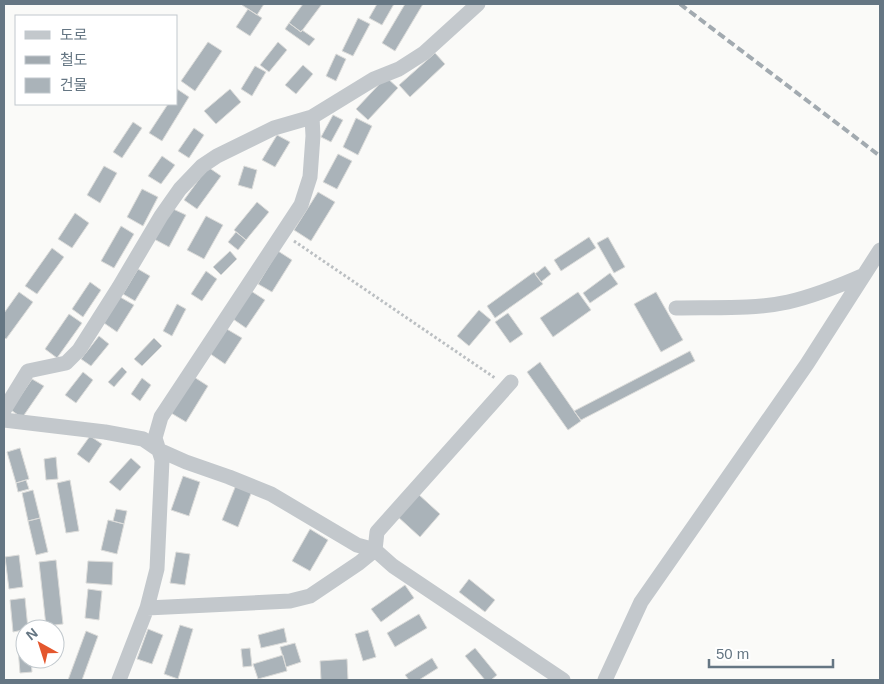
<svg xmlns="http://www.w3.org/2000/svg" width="884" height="684" font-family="Helvetica,'Noto Sans KR',sans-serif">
  <rect width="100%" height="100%" fill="#fafaf8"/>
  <path fill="#aab3b9" stroke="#dcdcda" d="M243,4h21l-7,11 -15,-10z
    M303,4h19l-21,28 -12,-9z
    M377,4h17l-12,21 -13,-7z
    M405,4h18l-28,47 -13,-8z
    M248,9l14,9 -12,18 -14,-9z
    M358,18l12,6 -17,32 -11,-5z
    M289,23l12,9 1,-2 13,9 -6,7 -24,-17z
    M208,42l14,9 -27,40 -14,-10z
    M278,42l9,8 -18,22 -9,-7z
    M435,53l10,11 -35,33 -11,-12z
    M336,54l10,5 -10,22 -10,-5z
    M303,65l10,9 -17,20 -11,-9z
    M255,66l11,6 -14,24 -11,-7z
    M386,77l12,11 -30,32 -12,-11z
    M177,89l12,8 -27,44 -13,-8 19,-29h8z
    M230,89l11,13 -25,22 -12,-13z
    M333,115l10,5 -12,22 -10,-5z
    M356,118l16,8 -14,29 -15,-8z
    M133,122l9,6 -20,30 -9,-6z
    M194,128l10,7 -15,23 -11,-7z
    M277,135l13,7 -15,25 -13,-7z
    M338,154l14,7 -15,28 -14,-7z
    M162,156l13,9 -14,19 -13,-8z
    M104,166l13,7 -17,30 -13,-8z
    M244,166l13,4 -5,19 -14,-4z
    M208,167l13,9 -24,33 -13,-9z
    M142,189l16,8 -15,29 -16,-9z
    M318,192l17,10 -24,39 -17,-11z
    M257,202l12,10 -23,28 -12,-10z
    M171,208l15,7 -17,32 -15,-8z
    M75,213l14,10 -17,25 -14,-9z
    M206,216l17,9 -19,34 -17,-9z
    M121,226l13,8 -20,34 -13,-7z
    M236,232l10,8 -8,10 -10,-8z
    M589,237l7,11 -35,23 -7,-11z
    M608,237l17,30 -11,6 -17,-30z
    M52,248l12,9 -27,37 -12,-8z
    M230,251l7,8 -16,16 -8,-8z
    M278,251l14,9 -20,32 -14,-8z
    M545,266l6,8 -10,8 -6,-8z
    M138,269l12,7 -15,25 -12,-7z
    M206,271l11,8 -15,22 -11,-7z
    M534,272l9,12 -48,34 -8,-12z
    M610,273l8,11 -28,19 -7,-10z
    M90,282l11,8 -18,27 -11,-8z
    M251,291l14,9 -19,28 -13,-9z
    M19,292l14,10 -27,37 -2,-2v-24z
    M578,292l13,18 -38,27 -13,-19z
    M656,292l27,48 -22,12 -27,-48z
    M120,297l14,8 -17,27 -13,-9z
    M177,304l9,5 -14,27 -9,-5z
    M479,310l12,10 -22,26 -12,-10z
    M508,313l15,21 -13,9 -15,-21z
    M69,314l13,9 -25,35 -12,-9z
    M225,328l17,10 -17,26 -16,-11z
    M99,336l10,8 -18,22 -10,-7z
    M154,338l8,8 -20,20 -8,-7z
    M690,351l5,10 -114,59 -7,-9z
    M540,362l41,59 -13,9 -41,-58z
    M122,367l5,5 -13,15 -6,-5z
    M83,372l10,8 -17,23 -11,-8z
    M194,377l14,9 -22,36 -15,-9z
    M142,378l9,7 -11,16 -9,-7z
    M32,379l12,7 -22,32 -11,-8z
    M90,436l12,8 -13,19 -12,-9z
    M20,448l9,31 -13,4 -9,-31z
    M56,457l2,22 -12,1 -2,-21z
    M131,458l10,9 -21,24 -11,-9z
    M183,476l17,6 -11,34 -18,-6z
    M26,480l3,9 -11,3 -2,-9z
    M70,480l9,51 -13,2 -9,-50z
    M236,485l16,6 -14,36 -16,-7z
    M33,490l7,28 -12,3 -6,-28z
    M417,493l23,21 -20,23 -23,-21z
    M116,509l11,2 -3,13 -11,-3z
    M40,518l8,34 -12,3 -8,-34z
    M108,520l16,4 -7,30 -16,-4z
    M310,529l18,11 -18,31 -18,-10z
    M176,552l14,2 -5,31 -15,-2z
    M19,555l4,32 -14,2 -4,-32z
    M56,560l7,64 -17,2 -7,-64z
    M88,561l25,1 -1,23 -26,-2z
    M469,579l26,21 -10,12 -26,-20z
    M405,585l9,13 -33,24 -10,-13z
    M88,589l14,2 -3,29 -14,-2z
    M25,598l3,31 -15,3 -3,-32z
    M419,614l8,14 -32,19 -8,-14z
    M180,625l13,4 -15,50 -14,-5z
    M284,628l3,14 -26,6 -3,-13z
    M148,629l15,6 -11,29 -15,-5z
    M368,630l8,27 -13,4 -8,-27z
    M86,631l12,5 -16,44h-14z
    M295,643l6,19 -15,5 -6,-20z
    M18,648h7v11h6l1,13 -12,1z
    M250,648l2,18 -9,1 -2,-18z
    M475,648l22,27 -6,5h-6l-20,-24z
    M283,655l4,16 -29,8 -5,-15z
    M432,658l6,10 -19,12h-10l-4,-5z
    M347,659l1,21h-27l-1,-19z"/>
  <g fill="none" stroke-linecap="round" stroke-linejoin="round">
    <path stroke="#bbbfc2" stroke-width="3" stroke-dasharray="2.5 2.5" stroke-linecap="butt" d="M294,241l201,137"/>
    <path stroke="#c3c8cc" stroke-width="15" d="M676,308c37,-1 75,2 112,-6 26,-6 51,-16 76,-27
      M511,382l-134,150 -2,18 18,16 170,114
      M4,410l24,-39 38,-8 13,-13 40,-63 42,-71 19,-27 22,-23 15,-10 57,-28 38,-11 62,-38 25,-10 25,-16 54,-49
      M4,420l101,12 38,7 16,11 27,12 43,15 42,17 86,51 18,5
      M147,608l143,-7 20,-5 49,-33 16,-13
      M119,680l28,-72 10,-39 5,-109 -7,-22 6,-21 140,-212 9,-28 3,-41 -1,-19
      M605,680l36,-78 166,-238 73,-114"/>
    <path stroke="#a2aab0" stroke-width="4" stroke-dasharray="8 4" stroke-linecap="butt" d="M680,4l200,152"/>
  </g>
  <rect width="884" height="684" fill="none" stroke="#657683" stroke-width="10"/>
  <rect x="15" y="15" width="162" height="90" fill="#ffffff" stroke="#c1c8cd"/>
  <rect x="25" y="31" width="25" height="8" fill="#c3c8cc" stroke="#c1c8cd"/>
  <text x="60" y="40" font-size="15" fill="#657683">도로</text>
  <rect x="25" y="56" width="25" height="8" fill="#a2aab0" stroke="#c1c8cd"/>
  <text x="60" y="65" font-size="15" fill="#657683">철도</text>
  <rect x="25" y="78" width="25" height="15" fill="#aab3b9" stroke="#c1c8cd"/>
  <text x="60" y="90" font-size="15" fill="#657683">건물</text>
  <g transform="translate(40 644) rotate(321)"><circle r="24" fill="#ffffff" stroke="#c1c8cd"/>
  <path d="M0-4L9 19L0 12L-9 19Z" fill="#e4572e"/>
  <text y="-8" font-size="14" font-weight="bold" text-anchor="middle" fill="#657683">N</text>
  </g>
  <path d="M709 659v8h124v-8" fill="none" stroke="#657683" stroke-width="2.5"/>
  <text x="716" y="659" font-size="15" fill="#657683" stroke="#ffffff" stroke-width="4" paint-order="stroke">50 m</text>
</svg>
